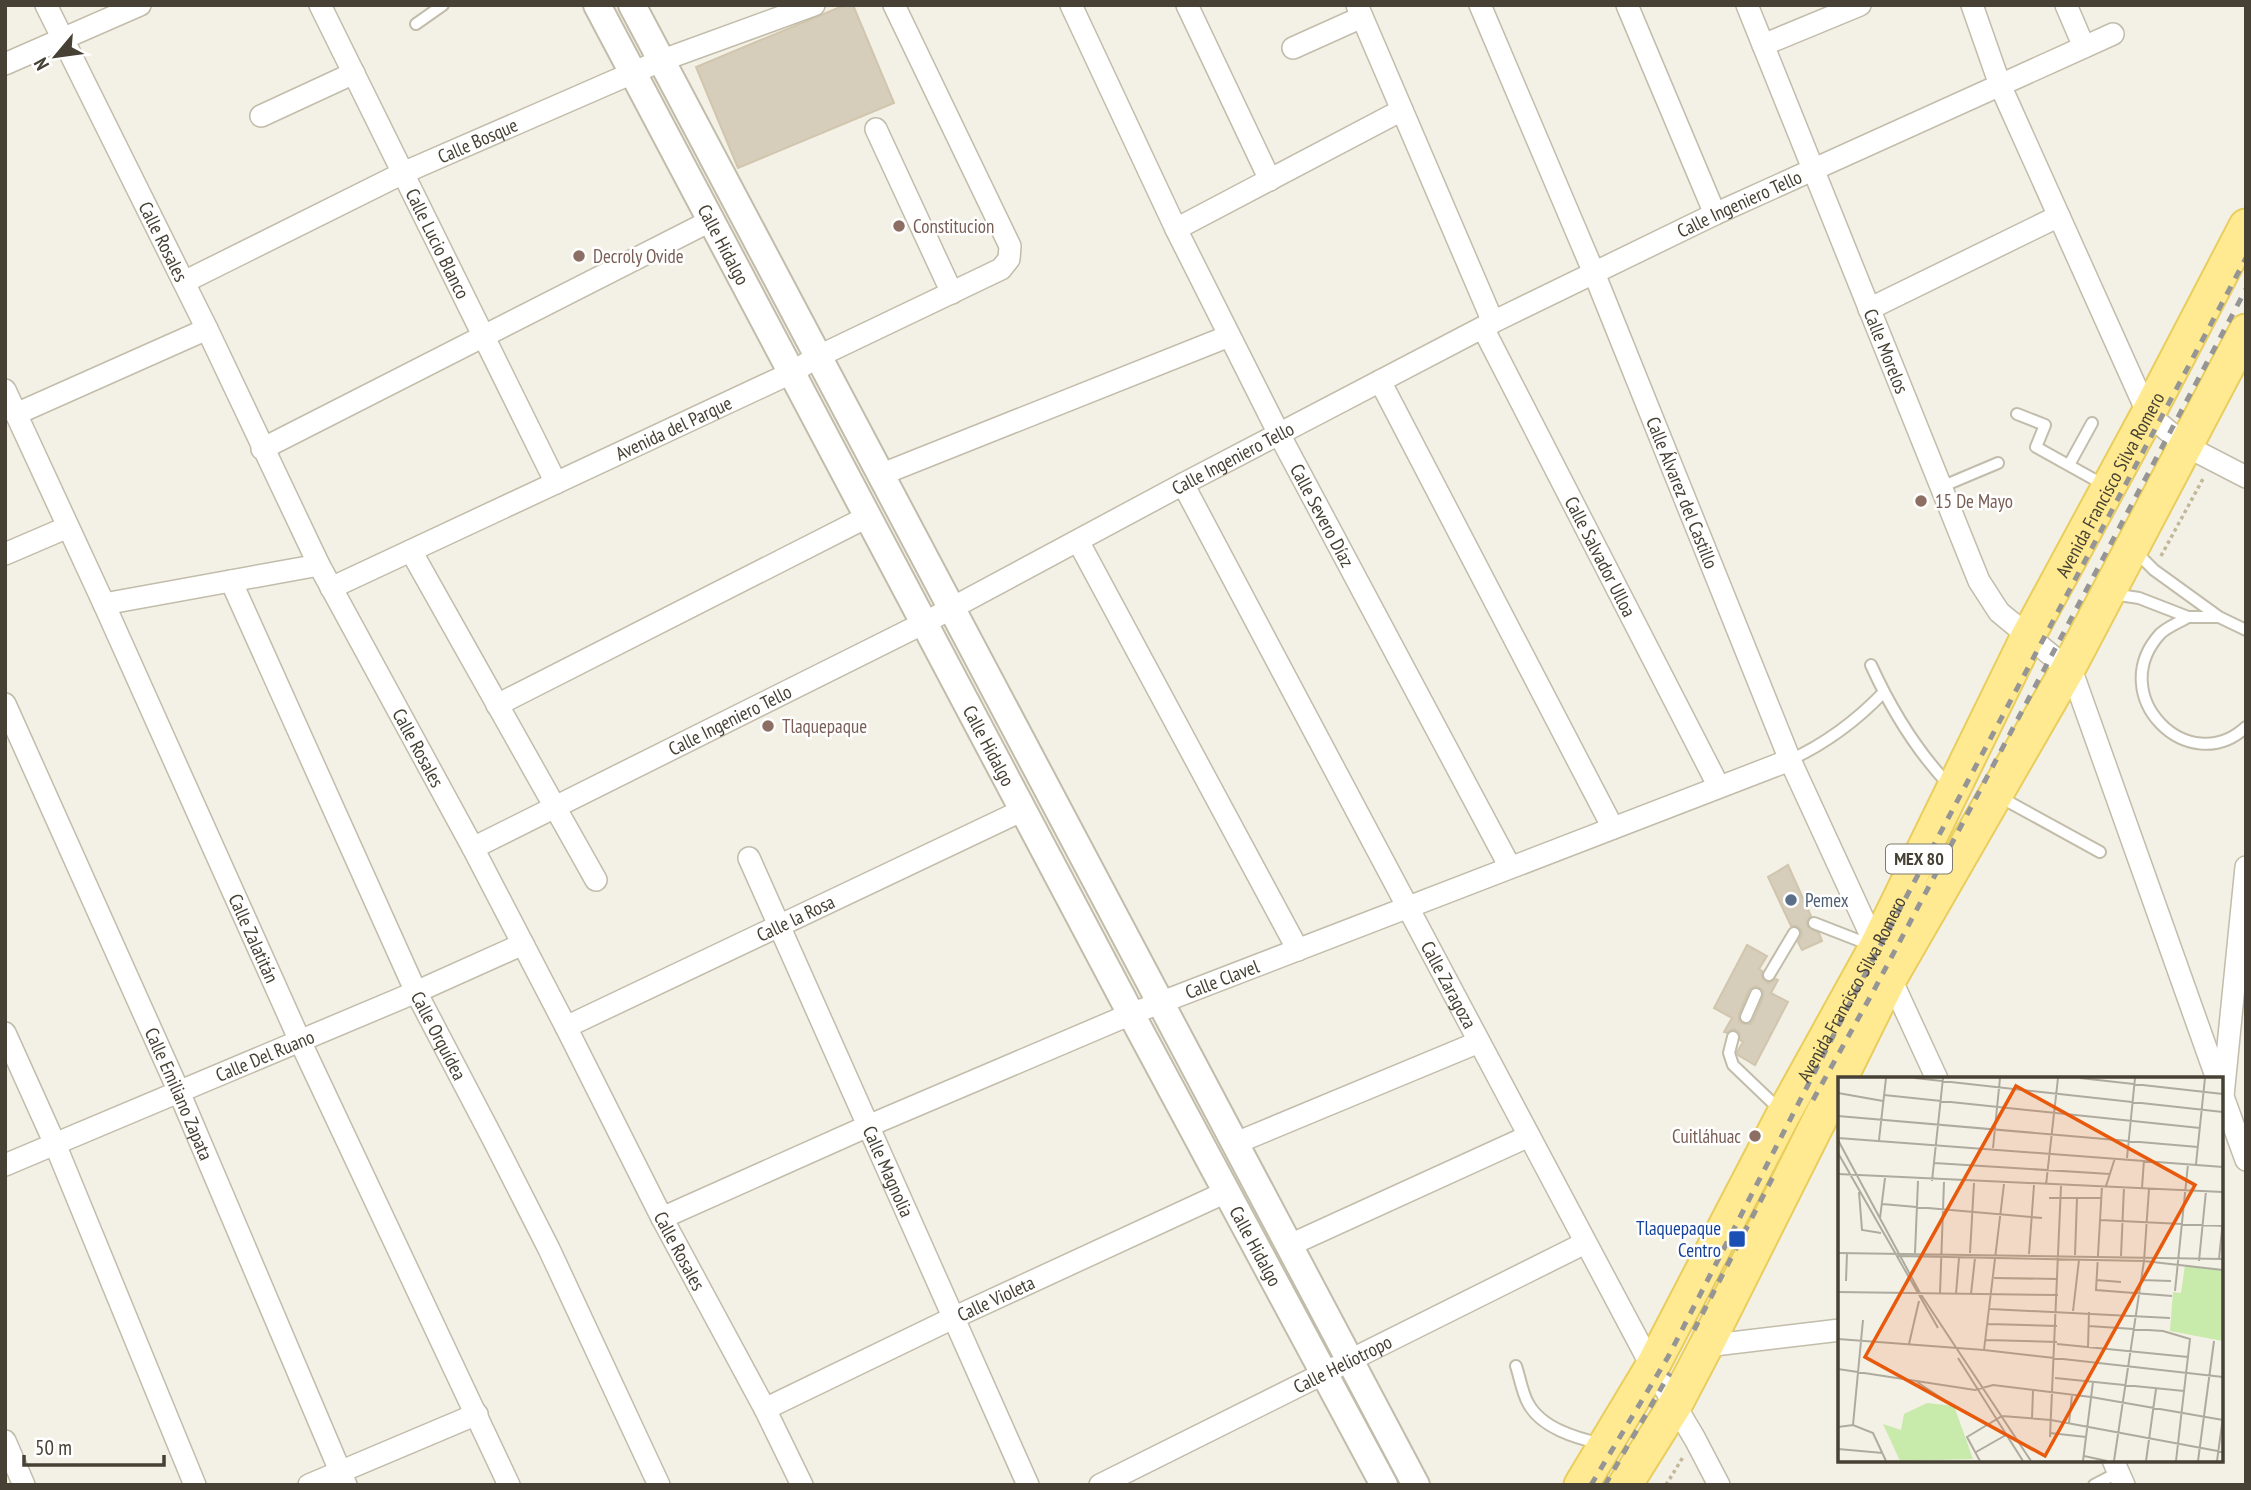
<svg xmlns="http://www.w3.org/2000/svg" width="2251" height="1490" font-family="'PT Sans Narrow',sans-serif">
  <rect width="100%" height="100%" fill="#f3f0e5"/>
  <path fill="#d6cdba" stroke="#d1c6ad" stroke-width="2" fill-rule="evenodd" d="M845,5h8l41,98 -156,65 -42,-101z
    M1788,865l23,51 -4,5 1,6 11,6 3,8 -20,9 -4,-8 4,-8 -1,-4 -4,-4h-6l-23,-49z
    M1747,945l20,11 -8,13 3,2v7l6,5 8,-4 2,1 -7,13 17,9 -33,63 -17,-10 -1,-3 6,-10 -3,-2 -1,-8 -5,-3 -7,4 -3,-1 8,-14 -18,-10zM1756,986l7,4v7l-10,24 -3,3h-6l-5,-3v-7l10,-24z"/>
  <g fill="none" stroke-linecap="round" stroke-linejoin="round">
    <g stroke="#c2bcaa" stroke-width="14">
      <path id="service" d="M416,24l27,-19
        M2017,414l28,11 -9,22 70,39
        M2069,465l23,-42
        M1941,487l57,-24
        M2136,552l18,18 65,47
        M2112,594l27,4 49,19h31l27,13
        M2188,617c-8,5 -21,10 -28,17 -56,62 29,146 86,93
        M1871,665c20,44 44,84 78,120
        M1790,760c37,-17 65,-38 93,-67
        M1998,796l102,56
        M1814,923l59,23
        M1769,975l25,-42
        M1746,1017l10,-23
        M1733,1037l-4,16 4,12 47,45
        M1516,1366c4,12 6,26 12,37 13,25 48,35 74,41
        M2094,1485l25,-13"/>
    </g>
    <g stroke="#c2bcaa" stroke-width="24">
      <g id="minor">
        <path id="s1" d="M46,5l161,324 112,236 154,283 93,179 96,191 103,191 37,76"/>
        <path id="s2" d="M320,5l236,478"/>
        <path id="s3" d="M1071,5l105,224 103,205 231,433"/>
        <path d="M1187,5l83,175"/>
        <path d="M1357,5l136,317"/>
        <path id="s4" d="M1480,5l114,268 196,487 147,319"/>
        <path d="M1627,5l88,209"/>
        <path id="s5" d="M1747,5l232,576 20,31 69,57 7,11 142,399"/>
        <path d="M1972,5l28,80 148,329 38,32 60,31"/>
        <path d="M2066,5l18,42"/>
        <path d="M1763,45l97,-40"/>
        <path d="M1293,48l69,-31"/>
        <path d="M5,64l135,-59"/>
        <path d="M261,116l93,-43"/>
        <path d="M876,129l76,164"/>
        <path d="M1176,229l226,-119"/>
        <path id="s6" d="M184,282l219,-109 257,-112 154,-56"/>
        <path d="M1869,309l190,-93"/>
        <path id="s7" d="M1483,328l236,459"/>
        <path d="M1380,381l233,447"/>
        <path id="s8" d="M5,390l99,214 196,437 209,444"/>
        <path d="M16,414l191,-85"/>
        <path d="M262,449l448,-228"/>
        <path d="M880,475l349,-139"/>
        <path id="s9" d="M1183,484l469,883 43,72 24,46"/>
        <path d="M1078,541l220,409"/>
        <path d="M411,551l185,329"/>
        <path d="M5,554l63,-27"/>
        <path id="s10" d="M231,581l185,411 77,147 56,110 110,236"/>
        <path id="s11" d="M331,588l460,-215 26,-16 184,-88 8,-10 1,-13 -116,-241"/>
        <path d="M104,604l215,-39"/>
        <path id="s12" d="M5,704l174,388 167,393"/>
        <path d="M497,705l370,-188"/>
        <path id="s13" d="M473,848l451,-225 259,-139 310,-162 222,-108 398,-180"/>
        <path id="s14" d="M749,858l279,627"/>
        <path id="s15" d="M566,1027l457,-217"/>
        <path d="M5,1033l50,111 140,341"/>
        <path d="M2221,1091l25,69"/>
        <path d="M2223,1096l23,-229"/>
        <path d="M1236,1143l243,-101"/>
        <path id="s16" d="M5,1165l411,-173 107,-48"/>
        <path id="s17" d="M662,1218l206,-92 263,-112 659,-254"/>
        <path d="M1290,1245l239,-109"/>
        <path d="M1706,1346l134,-16"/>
        <path id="s18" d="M765,1409l188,-91 273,-126"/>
        <path d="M5,1441l19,44"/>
        <path d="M2113,1460l11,25"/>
        <path d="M309,1485l168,-71"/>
        <path id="s19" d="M1100,1485l485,-242"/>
      </g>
    </g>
    <g stroke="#c2bcaa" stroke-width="30">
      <g id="tertiary">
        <path id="s20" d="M597,5l534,1009 253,471"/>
        <path d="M632,5l784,1480"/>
      </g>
    </g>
    <g stroke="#e9cd5d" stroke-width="37">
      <g id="primary">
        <path d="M1840,1079l50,-101 178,-309 178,-338"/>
        <path id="s21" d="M1581,1485l71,-118 131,-252 93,-168 152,-311 120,-222 98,-188"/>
        <path d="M1625,1485l50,-80 31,-59 134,-267"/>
      </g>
    </g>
    <path stroke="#c2b798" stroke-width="3.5" stroke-dasharray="3.5 3.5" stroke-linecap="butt" d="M2161,556l43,-79
      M1666,1485l17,-28"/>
    <use href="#service" stroke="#fff" stroke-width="10"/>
    <use href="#minor" stroke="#fff" stroke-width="21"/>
    <use href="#tertiary" stroke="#fff" stroke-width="26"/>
    <use href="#primary" stroke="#ffea92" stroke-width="33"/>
    <path stroke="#959595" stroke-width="5" stroke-dasharray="9 9" stroke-linecap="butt" d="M1813,1100l61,-110 372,-701
      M1694,1330l82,-159
      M1591,1485l77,-128 193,-375 385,-724
      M1605,1485l65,-112"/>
  </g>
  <g fill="#8d6e63" stroke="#fff" stroke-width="2.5">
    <circle cx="899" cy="226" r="7"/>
    <circle cx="579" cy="256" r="7"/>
    <circle cx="1921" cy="501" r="7"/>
    <circle cx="768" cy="726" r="7"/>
    <circle cx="1755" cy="1136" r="7"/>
  </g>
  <circle fill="#5c6f8a" stroke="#fff" stroke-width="2.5" cx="1791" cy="900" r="7"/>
  <rect fill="#1a4fb4" stroke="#fff" stroke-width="2.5" x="1728" y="1230" width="18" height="18" rx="3.5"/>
  <g text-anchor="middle" stroke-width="5" stroke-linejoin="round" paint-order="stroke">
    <rect fill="#fff" stroke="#7e7a71" stroke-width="2" x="1886" y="844.5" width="66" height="29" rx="5"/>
    <g font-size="18" font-weight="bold" fill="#464134">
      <text x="1919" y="865">MEX 80</text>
    </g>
    <g font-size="19" fill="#464134" stroke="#fff">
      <text dy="7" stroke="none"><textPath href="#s6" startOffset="326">Calle Bosque</textPath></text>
      <text dy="7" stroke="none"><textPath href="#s13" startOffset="1421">Calle Ingeniero Tello</textPath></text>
      <text dy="7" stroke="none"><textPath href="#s1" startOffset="264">Calle Rosales</textPath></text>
      <text dy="7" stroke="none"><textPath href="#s2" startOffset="266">Calle Lucio Blanco</textPath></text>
      <text dy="7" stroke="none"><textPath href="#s20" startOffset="271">Calle Hidalgo</textPath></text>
      <text dy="7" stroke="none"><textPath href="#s5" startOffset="373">Calle Morelos</textPath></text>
      <text dy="7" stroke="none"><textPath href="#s11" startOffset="378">Avenida del Parque</textPath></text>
      <text dy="7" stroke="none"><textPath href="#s13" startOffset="854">Calle Ingeniero Tello</textPath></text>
      <text dy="7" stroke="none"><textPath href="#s21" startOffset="1132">Avenida Francisco Silva Romero</textPath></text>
      <text dy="7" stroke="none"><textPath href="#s4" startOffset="528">Calle Álvarez del Castillo</textPath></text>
      <text dy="7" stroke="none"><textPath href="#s3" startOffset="569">Calle Severo Díaz</textPath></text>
      <text dy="7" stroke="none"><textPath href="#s7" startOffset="257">Calle Salvador Ulloa</textPath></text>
      <text dy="7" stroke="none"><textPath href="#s13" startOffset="287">Calle Ingeniero Tello</textPath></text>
      <text dy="7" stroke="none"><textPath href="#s20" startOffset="838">Calle Hidalgo</textPath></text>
      <text dy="7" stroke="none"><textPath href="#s1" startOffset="831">Calle Rosales</textPath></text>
      <text dy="7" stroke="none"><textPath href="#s15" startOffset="254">Calle la Rosa</textPath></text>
      <text dy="7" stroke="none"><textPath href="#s8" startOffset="602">Calle Zalatitán</textPath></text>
      <text dy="7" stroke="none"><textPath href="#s17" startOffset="609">Calle Clavel</textPath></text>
      <text dy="7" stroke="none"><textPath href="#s9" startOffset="567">Calle Zaragoza</textPath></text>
      <text dy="7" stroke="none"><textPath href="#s21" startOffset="565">Avenida Francisco Silva Romero</textPath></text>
      <text dy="7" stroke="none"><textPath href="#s10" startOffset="500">Calle Orquídea</textPath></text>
      <text dy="7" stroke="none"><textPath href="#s16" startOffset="282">Calle Del Ruano</textPath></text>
      <text dy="7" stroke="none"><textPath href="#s12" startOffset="427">Calle Emiliano Zapata</textPath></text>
      <text dy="7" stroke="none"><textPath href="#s14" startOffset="343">Calle Magnolia</textPath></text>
      <text dy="7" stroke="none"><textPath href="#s20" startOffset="1405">Calle Hidalgo</textPath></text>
      <text dy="7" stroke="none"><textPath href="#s1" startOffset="1398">Calle Rosales</textPath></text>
      <text dy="7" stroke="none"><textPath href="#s18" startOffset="256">Calle Violeta</textPath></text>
      <text dy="7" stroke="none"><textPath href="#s19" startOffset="271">Calle Heliotropo</textPath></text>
    </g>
    <g font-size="19" fill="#785e54" stroke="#fff" text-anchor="start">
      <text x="913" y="233">Constitucion</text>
      <text x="593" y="263">Decroly Ovide</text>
      <text x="1935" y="508">15 De Mayo</text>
      <text x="782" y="733">Tlaquepaque</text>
      <text x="1741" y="1143" text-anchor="end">Cuitláhuac</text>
    </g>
    <g font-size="19" fill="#4e5e75" stroke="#fff" text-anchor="start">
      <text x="1805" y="907">Pemex</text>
    </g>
    <g font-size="19" fill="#164399" stroke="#fff" text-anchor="end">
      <text x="1721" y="1235">Tlaquepaque<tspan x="1721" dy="22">Centro</tspan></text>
    </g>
  </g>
  <g transform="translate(1838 1077)">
    <rect width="385" height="385" fill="#f3f0e5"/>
    <path d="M347,188l38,6v70l-53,-10 3,-39 8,1zM89,326l27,3 19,53 -73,2 -17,-37 18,6 3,-16z" fill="#c8eaab"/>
    <path fill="none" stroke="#aeaa9e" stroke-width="2" d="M77,1l308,34M242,1l143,16M0,16l45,8M46,18l316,33M0,39l360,31M0,61l385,29M0,63l82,153 111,168M41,63l7,-62M155,71l7,-70M0,76l100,175M289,81l8,-80M96,86l176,11M358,87l9,-86M0,97l385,18M94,104l11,-103M208,108l12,-107M264,109l-6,104 76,6M268,109l9,-28M304,111l2,-28M21,115l3,38 19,3M211,121h52M44,127l160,14M42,141l5,-40M262,143l123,6M0,176l385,6M77,176l3,-72M132,176l4,-70M191,177l5,-69M237,178l2,-57M60,179l246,5 79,9M283,179l3,-69M381,182l4,-39M361,184l7,-70M156,201l64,1M258,203l25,2M303,203l30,1M8,204l1,-28M337,214l13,-127M0,215l220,3M102,216l4,-111M118,217l3,-36M133,217l4,-36M152,232l180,9M235,234l6,-51M150,247l69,2M251,249l74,5 27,8 -14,122M0,262l146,11 239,27M148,263l71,2M71,267l10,-43M219,267l131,13M250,270l1,-35M146,273l20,-166M120,281l65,103M0,292l137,21 18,-5 98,12 132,23M217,301l129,13M79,305l32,21M194,342l1,-29M231,346l3,-28M15,348l10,-105M0,350l15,-2 20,8 13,28M212,356l36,4M212,360l11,-251M0,372l45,4M138,375l30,-17M246,379l23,5M142,384l-13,-24 35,-21 49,4 172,32M245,384l10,-79M276,384l30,-200 5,-72M308,384l10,-72M360,384l16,-120M379,384l6,-44"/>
    <path fill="#e8590c" fill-opacity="0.15" stroke="#e8590c" stroke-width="3.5" d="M178,9l179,99 -150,271 -180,-99z"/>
    <rect width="385" height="385" fill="none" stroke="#464134" stroke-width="3.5"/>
  </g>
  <rect width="2251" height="1490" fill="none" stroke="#464134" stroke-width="14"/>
  <g transform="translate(56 56) rotate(241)" stroke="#ffffff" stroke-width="5" paint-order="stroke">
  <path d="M0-5L12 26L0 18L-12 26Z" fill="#464134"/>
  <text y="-10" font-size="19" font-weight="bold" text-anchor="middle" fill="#464134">N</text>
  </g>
  <path d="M24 1455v10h140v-10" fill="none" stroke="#464134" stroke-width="3.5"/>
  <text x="35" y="1455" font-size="21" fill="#464134" stroke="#ffffff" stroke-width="5" paint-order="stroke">50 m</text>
</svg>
